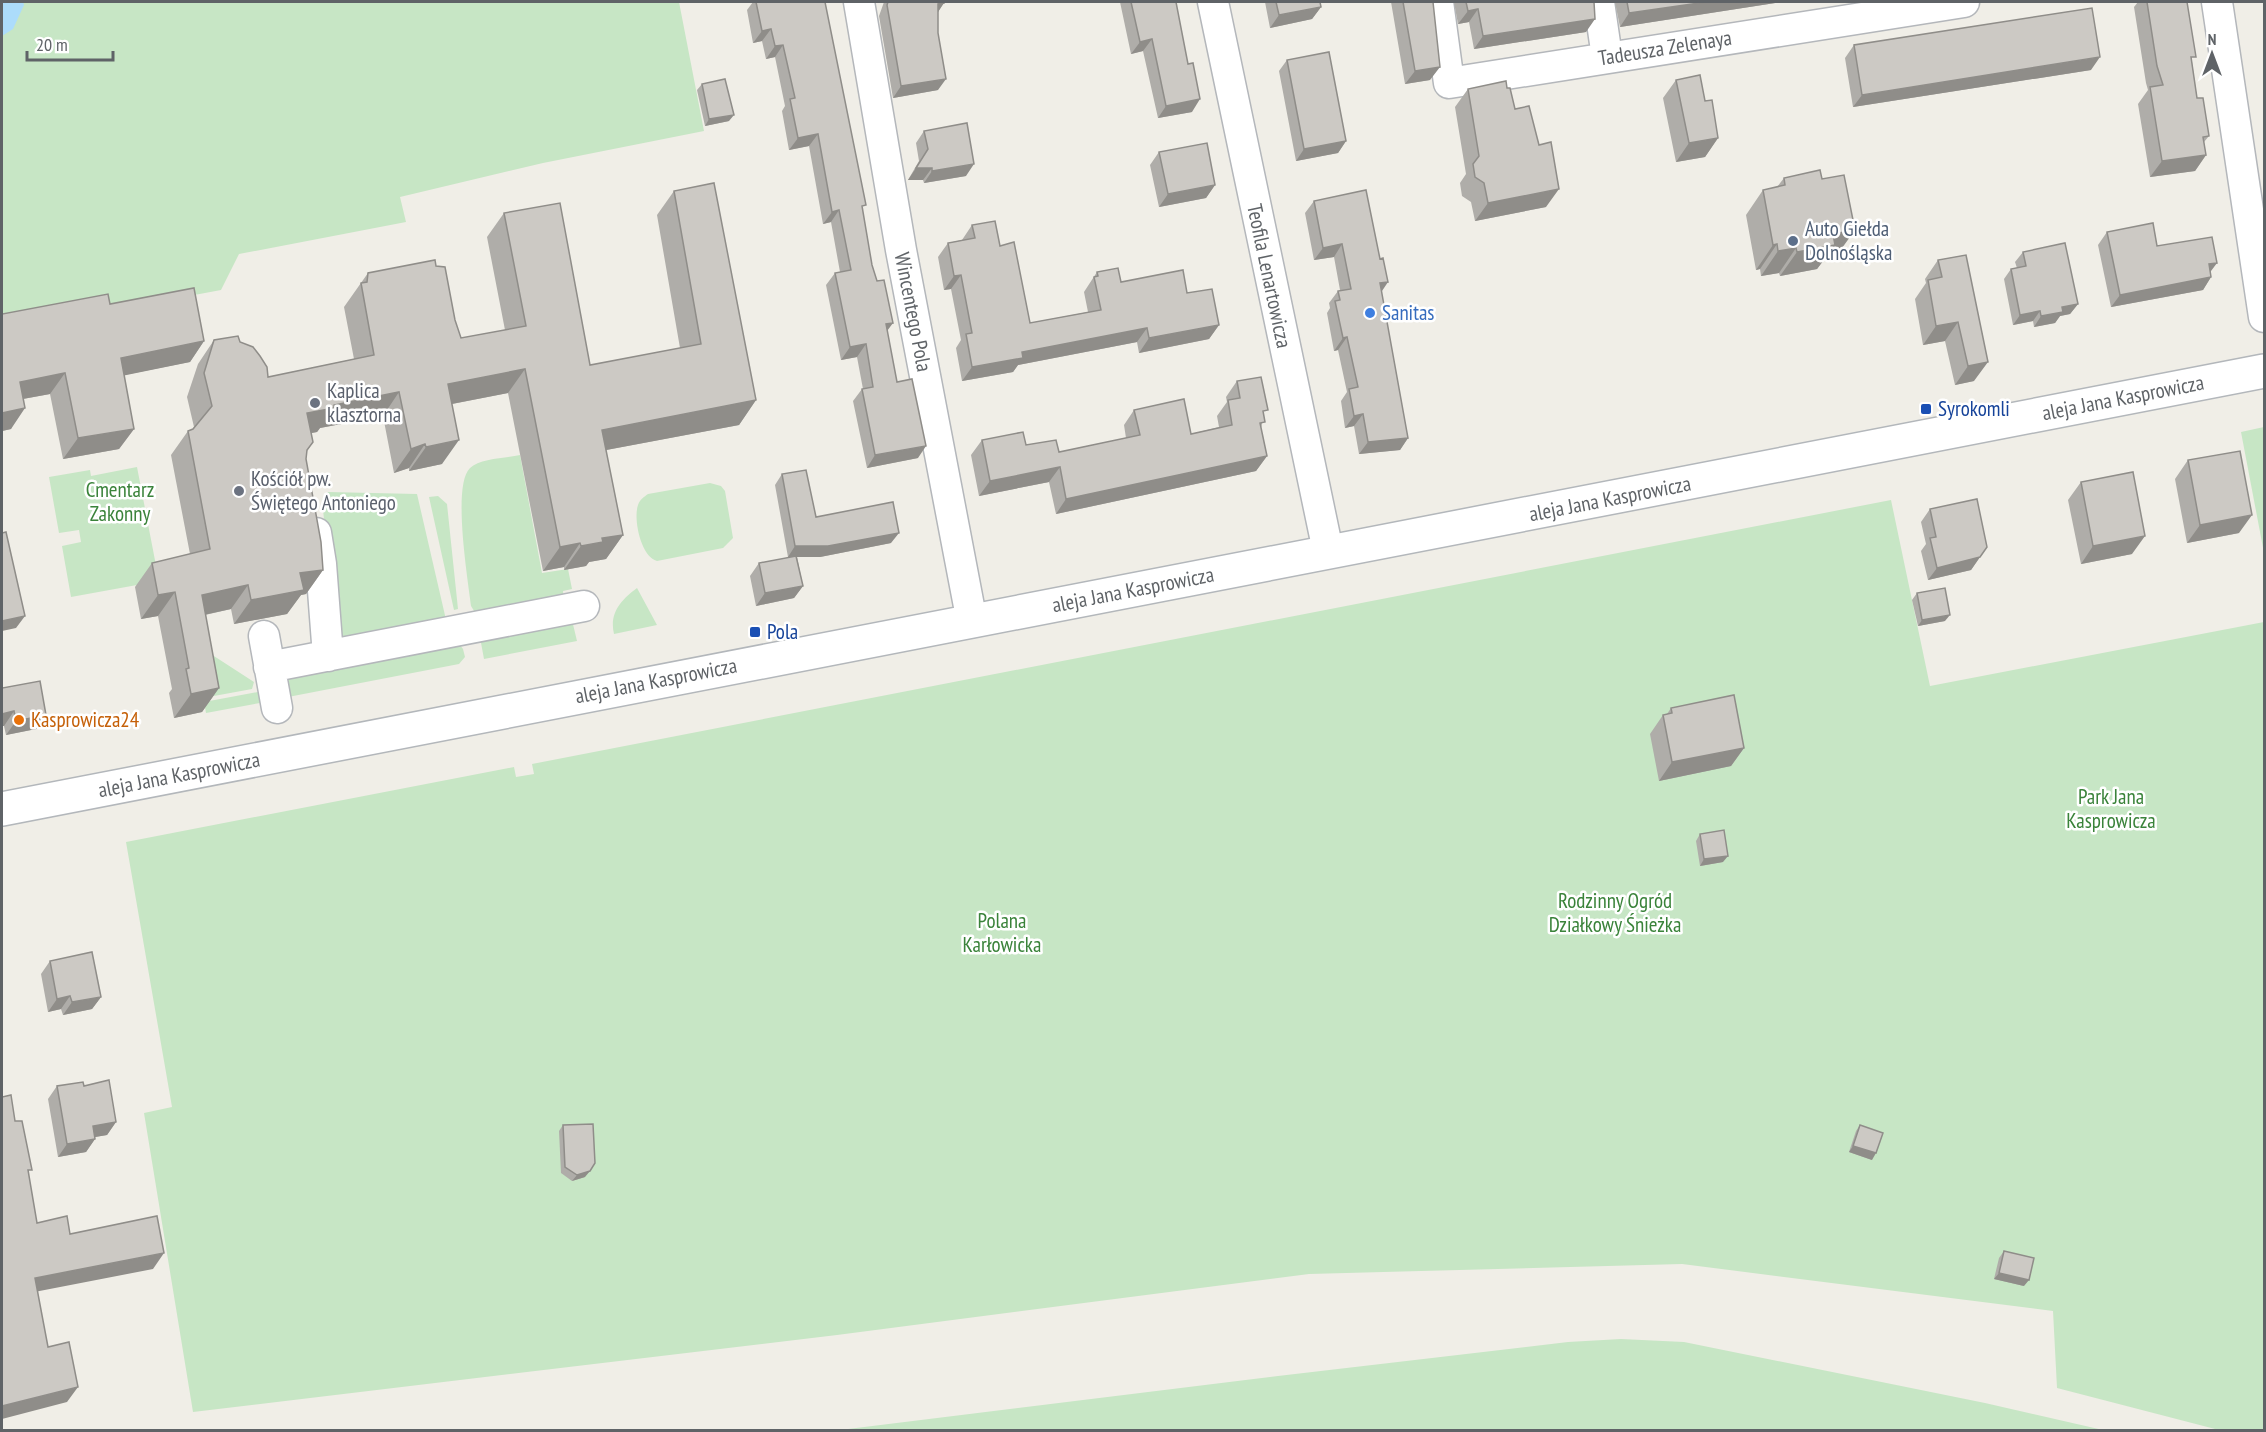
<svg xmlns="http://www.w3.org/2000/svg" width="2266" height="1432" font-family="'PT Sans Narrow',sans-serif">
  <rect width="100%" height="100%" fill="#f0eee7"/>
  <path fill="#c7e6c5" d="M2,2h677l25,129 -161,32 -143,34 6,25 -167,32 -18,36 -219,41z
    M2264,427v126l-23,-121z
    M520,455l22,118 26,-4 4,20 -9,2 1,11 -88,12 -5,-8c-3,-26 -19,-121 -1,-138 10,-10 37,-10 50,-13z
    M137,467l22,114 -88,16 -9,-51 19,-4 -2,-12 -20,3 -10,-56 41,-7 1,6z
    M710,483l11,3 4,5 8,47 -10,10 -66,13c-16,-4 -24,-42 -19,-56 2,-6 6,-8 10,-11z
    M328,492l89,2 30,130 -110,20 -15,-144z
    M438,496l9,8 11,105 -4,1 -25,-113z
    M1891,500l39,186 334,-64v808h-45l-162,-42 -4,-77 -371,-47 -373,10 -472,61 -644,77 -49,-299 28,-6 -46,-265 388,-75 2,10 18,-3 -2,-10z
    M637,588l20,37 -43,9c-5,-21 7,-34 23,-46z
    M571,616l6,25 -93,18 -5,-27z
    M456,640l7,9 2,8 -6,7 -171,33 -5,-24z
    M200,647l54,35 -2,7 -49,9z
    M258,692l2,11 -54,10 -2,-11z
    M1621,1339l63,3 301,61 118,27h-1263l438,-54 290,-34z"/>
  <path fill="#acdcfb" d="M2,2h21l1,3 -11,24 -11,7z"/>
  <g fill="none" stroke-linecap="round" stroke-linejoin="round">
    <g stroke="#b4b7bb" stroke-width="33">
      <path id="street" d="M859,2l42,248 71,372
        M1213,2l115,549
        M1438,2l11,81 515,-81
        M1599,2l8,55
        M2217,2l47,315
        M316,533l5,31 7,92
        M264,636l13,72
        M269,667l315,-61"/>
    </g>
    <g stroke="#b3b7bb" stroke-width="36">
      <path id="secondary" d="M2,809l2262,-438"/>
    </g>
    <use href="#street" stroke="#fff" stroke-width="30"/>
    <use href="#secondary" stroke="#fff" stroke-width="33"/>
  </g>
  <path fill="#afada9" d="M753,2h72l47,263 25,117 21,76 -51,10 -14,-67 9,-12h1l-6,-32 -16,3 -15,-75 9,-12 5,-1 -9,-50 -8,2 -14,-78 -20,4 -7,-39 3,-5 -10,-49 -9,2 -4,-18 -9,2 -6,-33z
    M884,2h63h-3l-6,10v78l-45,8 -14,-82z
    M1120,2h56l16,110 -34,6 -15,-67 -12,3z
    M1265,2h55l1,5 -9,12 -42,9z
    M1391,2h42l-3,78 -25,4z
    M1454,2h140l-8,30 -112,17 -5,-27 -11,2z
    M1615,2h167l-162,25z
    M2138,2h49l5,60 5,36 12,38 -5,6 2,13 -11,16 -45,6 -12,-73 10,-14 -2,-7 -12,-76z
    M1854,45l237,25 -238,37 -8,-49z
    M1287,60l59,81 -8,12 -42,8 -17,-90z
    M1676,80l29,21 13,37 -13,19 -29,5 -13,-64z
    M702,84l27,37 -24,5 -8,-36z
    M1507,88l39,119 -71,14 -4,-19 -9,-6 -2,-13 6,-9 -11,-67 13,-18z
    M924,131l42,45 -42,7 -1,-3h-15l11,-19 -3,-18z
    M1159,152l56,33 -9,13 -47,9 -9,-42z
    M1784,178l53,77 -11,2 -9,12 -37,7 -1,-3 -18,3 -1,-7 -4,1 -10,-55 17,-25 14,-3z
    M674,191l82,209 -17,25 -133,25 17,85 -17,24 -17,3 -3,4 -22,4v-3l-21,4 -35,-178 -56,11 -10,60 -33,7v-3l-15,5 -11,-57 -63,12 -3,4 -6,1 2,9 -6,9 -1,8 17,111 -17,24 -5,1 -14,19 -53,10 -3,-15 -26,6 14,73 -17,24 -28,6 -5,-25 3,-4 -14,-73 -17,3 -6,-32 17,-24 38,-9 -19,-99 17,-24 5,-2 1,-2 -7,-30 11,-33 16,-24 26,2 28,35 86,-18 -10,-52 24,-34 68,-7 25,72 44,-8 -18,-93 17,-24 86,152 90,-17 -23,-133z
    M1314,201l67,91 27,146 -8,12 -41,4 -5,-28 -9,2 -4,-27 6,-9 -9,-42 -4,1 -7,-38 3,-5 -1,-5 9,-12 2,-1 -6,-33 -20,3 -9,-47z
    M972,225l28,21 30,77 58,-11 -4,-20 13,-20 24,10 66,11 32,32 -10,14 -70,14 -2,-11 -119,23 -5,7 -51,9 -6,-33 5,-8 -10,-51 -7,1 -6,-33 10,-14 14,-3z
    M2107,232l50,14 54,26v5l-8,13 -92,17 -13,-62z
    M2023,252l55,52 -8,10 -10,2 -5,7 -21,4 -1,-6 -20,4 -9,-46 7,-10 6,-1 -2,-6z
    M1966,255l8,126 -19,4 -10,-44 -22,4 -8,-46 11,-16 -1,-4 13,-19z
    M110,304l94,37 -14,21 -66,13 10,54 -15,20 -56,10 -13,-65 -27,5 -12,30 -9,2v-117z
    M1237,381l27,34 -3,13 6,28 -11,15 -200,43 -7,-32 -70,14 -8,-41 11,-15 44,5 33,7 67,-14 -2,-13 10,-15 57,24 28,-7 -2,-11 10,-14 -1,-5z
    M2188,460l51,73 -52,10 -12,-64z
    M782,474l34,43 75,26 -71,14h-23l6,29 -9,12 -38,8 -6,-30 9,-13 33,-6h-4l-13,-72z
    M2081,482l51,72 -51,10 -13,-64z
    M1930,509l50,48 -9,13 -43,10 -7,-29 5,-7 -5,-22z
    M1917,593l28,28 -27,5 -6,-26z
    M2,688l44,27 -10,14 -30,6 -2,-9h-2z
    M1671,708l73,40 -13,18 -72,15 -9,-47 13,-19 4,-1z
    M1700,834l23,28 -23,4 -4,-25z
    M50,961l51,36 -9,12 -29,6 -2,-6 -13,3 -7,-38z
    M57,1086h27l32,36 -9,13 -13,2 1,2 -9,13 -28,5 -10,-58z
    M563,1125l22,52 -13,4 -11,-8 -2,-42z
    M1860,1125l12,35 -23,-8 7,-21z
    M2004,1251l20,35 -30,-7 5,-21z"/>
  <path fill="#8f8d89" d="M1706,2h76l-162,25 9,-14z
    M944,3l-8,12 2,-11z
    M1321,7l-9,12 -42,9 9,-13z
    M1478,9l-9,13 -11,2 10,-13z
    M1595,19l-9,13 -112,17 9,-13z
    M771,29l-9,12 -9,2 9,-12z
    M1152,39l-9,12 -12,3 9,-12z
    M783,45l-8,12 -9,2 9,-13z
    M2100,57l-9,13 -238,37 9,-12z
    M1440,67l-10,13 -25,4 10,-13z
    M946,79l-8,11 -45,8 8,-12z
    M1200,99l-8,13 -34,6 8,-12z
    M734,115l-5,6 -24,5 4,-7z
    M818,134l-9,12 -20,4 9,-12z
    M1718,138l-13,19 -29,5 13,-19z
    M1346,141l-8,12 -42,8 8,-12z
    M2206,155l-11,16 -45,6 12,-16z
    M974,164l-8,12 -42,7 8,-12z
    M916,168h16l-9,12h-15z
    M1215,185l-9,13 -47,9 9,-13z
    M1559,189l-13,18 -71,14 13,-18z
    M839,210l-8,12 -8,2 9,-12z
    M1855,230l-18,25 -11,2 -9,12 -37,7 17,-24 36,-18z
    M1342,244l-8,13 -20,3 9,-12z
    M1777,244l-17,25 -4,1 17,-25z
    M1796,248l-17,25 -18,3 17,-25z
    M2217,263l-9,12 1,-11z
    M961,275l-10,14 -7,1 10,-14z
    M2211,277l-8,13 -92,17 9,-12z
    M1388,282l-8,12v-11z
    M2078,304l-8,10 -10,2 -5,7 -21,4 7,-11 21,-9z
    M2040,311l-7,10 -20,4 7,-10z
    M1958,322l-13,19 -22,4 13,-19z
    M893,323l-9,12 2,-11z
    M1219,325l-10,14 -70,14 10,-15z
    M1147,328l-10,14 -119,23 -5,7 -51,9 10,-14 50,-15z
    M1347,337l-9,13 -4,1 9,-13z
    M204,341l-14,21 -83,17 14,-21z
    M866,344l-9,13 -16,3 9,-13z
    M1988,362l-14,19 -19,4 13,-19z
    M525,369l-17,24 -77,15 17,-24z
    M65,373l-15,21 -44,8 14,-20z
    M399,392l-16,24 -63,12 -3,4 -27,5 17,-24 27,-8z
    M756,400l-17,25 -154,29 17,-24z
    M25,408l-14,21 -9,2v-18z
    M1363,414l-9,12 -9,2 9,-12z
    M134,429l-15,20 -56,10 15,-21z
    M1408,438l-8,12 -41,4 9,-12z
    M459,440l-17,24 -33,7 17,-24z
    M425,444l-16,24 -15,5 17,-24z
    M926,446l-8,12 -51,10 8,-13z
    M1267,456l-11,15 -200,43 10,-15z
    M1060,467l-11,15 -70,14 11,-15z
    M2252,515l-13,18 -52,10 13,-18z
    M899,533l-8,10 -71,14h-32l7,-11z
    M623,535l-17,24 -17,3 -3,4 -22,4 17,-24 21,-8z
    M2145,536l-13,18 -51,10 12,-18z
    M580,543l-16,24 -21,4 17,-24z
    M1980,557l-9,13 -43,10 9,-12z
    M323,570l-17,24 -5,1 -14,19 -53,10 17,-24 49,-27z
    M248,585l-17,24 -46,10 17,-24z
    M803,586l-9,12 -38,8 9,-13z
    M175,592l-17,24 -17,3 17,-24z
    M1950,615l-5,6 -27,5 4,-6z
    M25,616l-9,12 -14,3v-10z
    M219,688l-17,24 -28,6 17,-24z
    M14,711l-10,15h-2v-12z
    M46,715l-10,14 -30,6 10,-14z
    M1744,748l-13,18 -72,15 13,-19z
    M1728,856l-5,6 -23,4 4,-7z
    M70,996l-9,13 -13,3 9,-13z
    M101,997l-9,12 -29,6 9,-13z
    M116,1122l-9,13 -23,4 9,-13z
    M95,1139l-9,13 -28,5 9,-13z
    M1853,1146l23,7 -4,7 -23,-8z
    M590,1171l-5,6 -13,4 5,-6z
    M164,1253l-11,16 -129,25 11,-16z
    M1999,1273l30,7 -5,6 -30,-7z
    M78,1387l-11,15 -65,17v-13z"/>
  <path fill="#ccc9c4" stroke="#8f8d89" stroke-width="1.5" d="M756,2h69l41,203 -4,1 10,59 5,16 7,-1 9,43 -7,1 11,58 15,-3 14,67 -51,9 -13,-66 11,-2 -7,-43 -16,3 -15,-74 16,-3 -12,-60 -7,2 -14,-78 -20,4 -8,-39 5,-1 -12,-53 -8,1 -4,-17 -9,2z
    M888,2h56v1l-6,1v29l8,46 -45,7 -14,-81z
    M1131,2h45l12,62 5,-1 7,36 -34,7 -14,-67 -12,3z
    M1276,2h44l1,5 -42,8z
    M1403,2h30l7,65 -25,4z
    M1466,2h128l1,17 -112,17 -5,-27 -10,2z
    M1627,2h79l-77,11z
    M2147,2h40l9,55h-5l6,41h6l6,38 -6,1 3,18 -44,6 -12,-74 13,-2 -6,-19z
    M2092,8l8,49 -238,38 -8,-50z
    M1329,52l17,89 -42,8 -17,-89z
    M1700,75l5,26 7,-1 6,38 -29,5 -13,-63z
    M725,79l9,36 -25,4 -7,-35z
    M1506,81l1,7h3l5,21 14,-3 10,39 12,-3 8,47 -71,14 -4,-20 -9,-6 -2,-13 6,-8 -11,-67z
    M967,123l7,41 -42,7v-3h-16l12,-19 -4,-18z
    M1207,143l8,42 -47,9 -9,-42z
    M1820,170l2,9 22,-4 11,55 -22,4 2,11 -38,7 -1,-4 -18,3 -1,-7 -4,1 -10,-55 22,-5 -1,-7z
    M714,183l42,217 -154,30 21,105 -21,3 1,4 -22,4 -1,-3 -20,4 -35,-178 -77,15 11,56 -33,7 -1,-3 -14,5 -12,-57 -65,13v3l-27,5 6,29 -6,8 -1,9 15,83 2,28 -23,3 4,17 -53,10 -3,-15 -46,10 17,93 -28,6 -5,-25 3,-1 -14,-76 -17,3 -6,-32 58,-14 -22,-118 5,-2 19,-23 -8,-33 10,-33 24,-4 2,6 13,5 7,9 7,11 1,10 106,-22 -13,-72 6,-1 1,-9 67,-13 1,6 9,1 10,53 6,18 65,-12 -22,-113 56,-10 30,162 111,-21 -27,-153z
    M1366,190l14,69 3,-1 5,24 -8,1 28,155 -40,4 -5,-28 -9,2 -5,-27 9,-2 -11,-50 -4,1 -8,-37 5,-1 -2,-9 13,-2 -9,-45 -19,4 -9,-47z
    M995,221l5,25 14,-4 16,81 71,-13 -7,-33 4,-1 -1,-4 21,-4 3,14 62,-12 4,23 25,-4 7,36 -70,13 -2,-10 -125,24 1,6 -51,9 -6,-33 6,-1 -11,-58 -7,1 -6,-33 27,-5 -3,-13z
    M2153,223l4,23 55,-9 5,26 -8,1 2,13 -91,18 -13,-63z
    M2065,243l13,61 -16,3 1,5 -22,4 -1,-5 -20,4 -9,-46 15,-3 -3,-14z
    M1966,255l22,107 -20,4 -10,-44 -22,4 -8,-46 14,-3 -4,-17z
    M194,288l10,53 -83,17 13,71 -56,9 -13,-65 -45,9 5,26 -23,5v-99l106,-20 2,10z
    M1261,377l7,33 -5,1 2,11 -5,1 7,33 -201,43 -6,-32 -70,14 -8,-41 41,-8 3,13 30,-5 3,12 81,-17 -6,-25 50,-11 7,35 41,-9 -4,-25 12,-2 -3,-17z
    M2240,451l12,64 -52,10 -12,-65z
    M806,470l10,47 77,-15 6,31 -71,13h-33l-13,-72z
    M2133,472l12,64 -52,10 -12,-64z
    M1977,499l10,48 -7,10 -43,11 -7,-30 6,-1 -6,-28z
    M6,532l19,84 -23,5v-88z
    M796,556l7,30 -38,7 -6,-30z
    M1945,588l5,27 -28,5 -5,-27z
    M40,681l6,34 -30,6 -2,-10 -12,3v-26z
    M1734,695l10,53 -72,14 -9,-47 9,-2 -1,-5z
    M1724,830l4,26 -24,3 -4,-25z
    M92,952l9,45 -29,5 -2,-6 -13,3 -7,-38z
    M109,1080l7,42 -23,4 2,13 -28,5 -10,-58 26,-4 1,4z
    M11,1095l4,26h7l10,49h-4l9,53 30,-7 3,18 87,-18 7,37 -129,25 13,69 21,-5 9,45 -76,19v-309z
    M593,1124l2,39 -5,8 -13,4 -12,-8 -2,-42z
    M1860,1125l23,8 -7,20 -23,-7z
    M2004,1251l30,7 -5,22 -30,-7z"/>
  <circle fill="#5c6f8a" stroke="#fff" stroke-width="2" cx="1793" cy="241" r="6"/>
  <circle fill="#3f7fe0" stroke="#fff" stroke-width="2" cx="1370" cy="313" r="6"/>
  <g fill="#6b7280" stroke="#fff" stroke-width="2">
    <circle cx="315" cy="403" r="6"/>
    <circle cx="239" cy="491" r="6"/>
  </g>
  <g fill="#1a4fb4" stroke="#fff" stroke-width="2">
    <rect x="1920" y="403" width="12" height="12" rx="3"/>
    <rect x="749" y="626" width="12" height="12" rx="3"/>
  </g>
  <circle fill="#e8710a" stroke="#fff" stroke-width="2" cx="19" cy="720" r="6"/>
  <g text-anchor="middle" stroke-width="5" stroke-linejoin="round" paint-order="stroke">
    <g font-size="21" fill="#5f6367" stroke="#fff">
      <text transform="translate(1665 48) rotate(-9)" y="7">Tadeusza Zelenaya</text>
      <text transform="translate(1269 276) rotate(78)" y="7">Teofila Lenartowicza</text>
      <text transform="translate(913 312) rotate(79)" y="7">Wincentego Pola</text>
      <text transform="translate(2123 398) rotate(-11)" y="7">aleja Jana Kasprowicza</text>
      <text transform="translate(1610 499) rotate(-11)" y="7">aleja Jana Kasprowicza</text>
      <text transform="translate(1133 590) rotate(-11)" y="7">aleja Jana Kasprowicza</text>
      <text transform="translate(656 681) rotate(-11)" y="7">aleja Jana Kasprowicza</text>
      <text transform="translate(179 775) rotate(-11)" y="7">aleja Jana Kasprowicza</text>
    </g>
    <g font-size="21" fill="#4e5e75" stroke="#fff" text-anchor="start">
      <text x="1805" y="236">Auto Giełda<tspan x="1805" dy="24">Dolnośląska</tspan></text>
    </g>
    <g font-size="21" fill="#366cbe" stroke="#fff" text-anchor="start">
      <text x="1382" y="320">Sanitas</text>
    </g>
    <g font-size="21" fill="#5b616d" stroke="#fff" text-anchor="start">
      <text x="327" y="398">Kaplica<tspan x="327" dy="24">klasztorna</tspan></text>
      <text x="251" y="486">Kościół pw.<tspan x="251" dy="24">Świętego Antoniego</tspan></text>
    </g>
    <g font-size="21" fill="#164399" stroke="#fff" text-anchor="start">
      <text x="1938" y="416">Syrokomli</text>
      <text x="767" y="639">Pola</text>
    </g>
    <g font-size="21" fill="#3a833a" stroke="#fff">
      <text x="120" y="497">Cmentarz<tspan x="120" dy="24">Zakonny</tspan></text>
      <text x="2111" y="804">Park Jana<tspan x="2111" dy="24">Kasprowicza</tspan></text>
      <text x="1615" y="908">Rodzinny Ogród<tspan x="1615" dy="24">Działkowy Śnieżka</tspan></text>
      <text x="1002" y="928">Polana<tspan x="1002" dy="24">Karłowicka</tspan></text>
    </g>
    <g font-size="21" fill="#c56008" stroke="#fff" text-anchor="start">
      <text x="31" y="727">Kasprowicza24</text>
    </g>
  </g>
  <rect width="2266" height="1432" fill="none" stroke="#5f6367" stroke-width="6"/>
  <g transform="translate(2212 54)" stroke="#ffffff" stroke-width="4.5" paint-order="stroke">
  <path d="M0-4.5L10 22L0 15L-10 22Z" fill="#5f6367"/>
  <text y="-9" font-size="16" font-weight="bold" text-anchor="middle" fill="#5f6367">N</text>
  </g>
  <path d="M27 51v9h86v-9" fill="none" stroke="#5f6367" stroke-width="3"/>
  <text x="36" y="51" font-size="18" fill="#5f6367" stroke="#ffffff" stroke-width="4.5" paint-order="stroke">20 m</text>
</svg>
